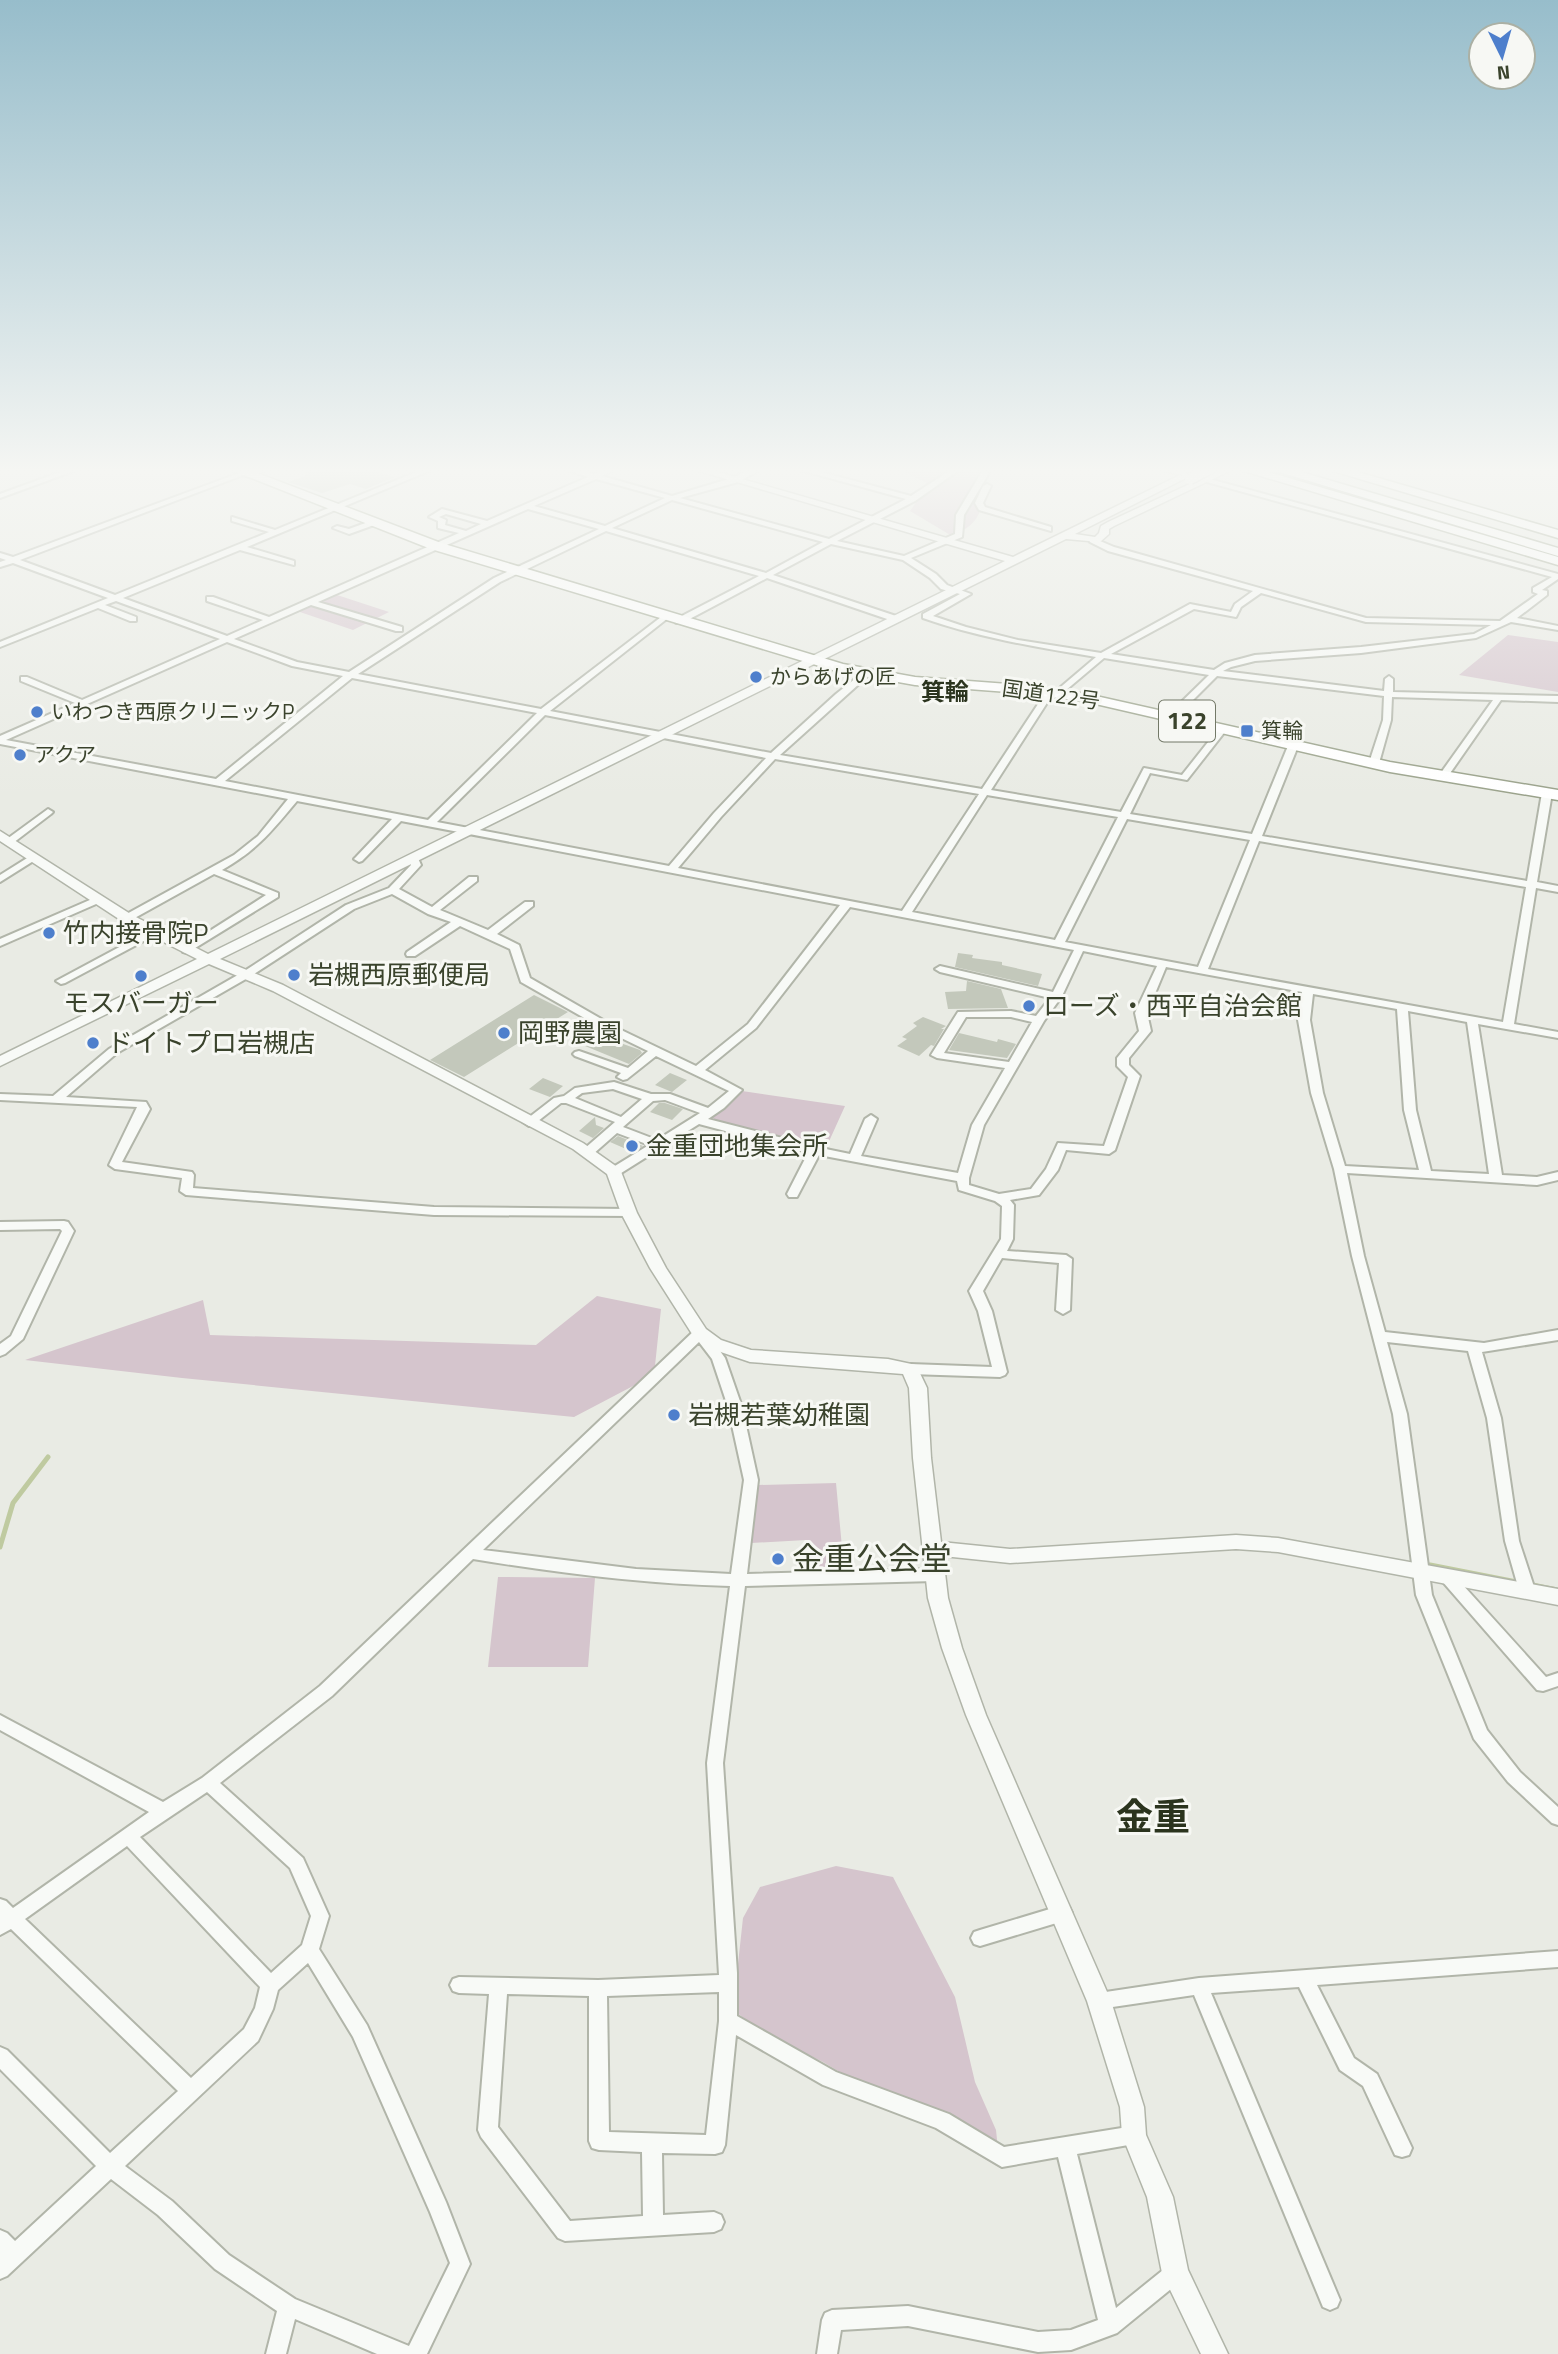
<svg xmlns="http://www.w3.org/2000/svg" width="1558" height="2354" font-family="'Titillium Web','Noto Sans JP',sans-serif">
  <rect width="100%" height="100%" fill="#e9ebe4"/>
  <path fill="#d5c5cd" d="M896,468h78l11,9c-4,32 -1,45 -33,59l-42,-25 19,-27z
    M334,594l55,18 -16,8 -55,-19z
    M311,605l56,18 -14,7 -56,-19z
    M1508,635l50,7v50l-99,-17z
    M742,1091l103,15 -19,42 -112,-28 -2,-4 13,-7z
    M597,1296l64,13 -7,66 -80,42 -392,-39 -157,-18 178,-60 7,35 326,10z
    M836,1483l8,86 -33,1 -5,-30 -55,3 7,-58z
    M498,1577l97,1 -7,89h-100z
    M836,1866l57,11 62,120 20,85 21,48 4,38 -177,-106 -59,-29 -31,-23 10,-92 17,-31z"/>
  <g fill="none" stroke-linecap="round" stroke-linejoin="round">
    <path stroke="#bfcaa0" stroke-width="5" d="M0,1547l13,-44 35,-46
      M1430,1565l128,25"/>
  </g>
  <path fill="#c3c8bb" d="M306,468h58l31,9 -29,12 -16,-5 -28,9 -34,-11 17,-6z
    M958,953l15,2 -1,3 30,4v3l40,9 -4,12 -83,-19z
    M967,981l34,8 7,19 -60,1 -3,-17 21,-1z
    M534,995l34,17 -104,65 -34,-17z
    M923,1017l23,9 -5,3h3l-10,17 -3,-1 -12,11 -22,-10 10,-7 -5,-2 15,-11 -4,-3z
    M959,1033l38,9 1,-3 18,5 -9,14 -58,-8z
    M612,1040l28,10 2,3 -13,11 -44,-18z
    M670,1073l17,7 -15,12 -17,-7z
    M543,1078l20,8 -13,11 -21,-8z
    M659,1103h6l18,6 -11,11 -22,-8z
    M595,1117l1,8 8,3 -11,10 -14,-7z
    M618,1136l25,10 -10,6 -23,-10z"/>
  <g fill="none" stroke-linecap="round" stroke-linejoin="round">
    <g stroke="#b1b5a9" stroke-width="4">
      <path id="minor" d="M71,468h11l-82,30v-4z
        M261,468h10l-20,9 -6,-1z
        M426,468h10l-189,79 47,14v4l-54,-15 -117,48 104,38 36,-16 -56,-19v-4h6l56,20 190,-84 -21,-5v-7l-9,-4 13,-8 45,12 101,-44 -26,-9h12l20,6 13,-6h10l-15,8 70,20 60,-18 21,-10h10l-25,14 -58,16 149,41 77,-40 -113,-31h13l105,28 43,-28h8l-47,33 -78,40 67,15 51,-22 1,-19 25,-42 -3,-5h7l4,5 -25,42 -2,22 -51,21 25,16 11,11 24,9 -38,22 33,11 52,13 83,13 89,-49 41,8 4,-8 18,-13 -145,-40 -18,-9 -1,-2 4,-2 21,9 252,71 134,3 38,-27 -5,-2v-4l19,-11 -396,-109h13l389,106v5l-16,11 5,1v4l-30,23 41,8v4l-47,-8 -35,16 -115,15 -106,8 -24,6 -8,4 161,20 1,-12 4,-3 4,3v13l165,4v6l-57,-2 -55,79 -3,1 -5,-3 55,-77 -101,-3 -1,23 -12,43 -5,3 -5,-3 14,-43 1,-24 -167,-20 -43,43h-6v-4l41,-40 -105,-17 -45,38 -4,-3 1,-2 40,-34c-59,-10 -116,-19 -173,-39v-4l37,-20 -19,-5 -11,-11 -27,-18 -72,-16 -58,31 126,42v4h-6l-126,-43 -85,45h-6v-4l83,-43 -153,-45 -106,51 -142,92 183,35 124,-95 4,2 -1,2 -118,93 221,42 65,-59 30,-24 3,1v4l-89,80 202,34 64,-97 4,-3 4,3 -63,98 130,22 23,-44 38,7 38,-48 3,-1 4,3 -40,51 -37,-7 -20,41 122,20 36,-88 5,-3 5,3 -36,90 265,45 15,-88 5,-3 3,1 2,2 -15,89 21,4v6l-22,-4 -22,136 44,8v6l-80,-14 24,151 35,2 21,-5v8l-21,5 -190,-12 17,83 21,76 99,11 74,-13v10l-76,12 19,66 18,123 16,49 -3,4 -5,2 -5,-2 -3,-4 -14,-49 -18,-123 -19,-67 -81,-9 20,72 25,181 55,135 33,42 38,35v18l-6,-2 -44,-41 -34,-43 -58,-144 -23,-181 -41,-158 -18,-87 -23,-76 -13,-73 4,-28 -136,-25 -19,46 4,18 -22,27v7l11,11 -25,74 -6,4 -43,-4 -8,20 -19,25 -29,5 4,5 -1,34 -6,12 59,4 6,4 -2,51 -7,4 -7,-4 3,-47 -57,-5 -19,33 9,20 15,61 -2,3 -5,2 -90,-3 -5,-2 -2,-3 2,-3 5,-2 82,3 -14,-56 -9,-20 32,-52 1,-33 -7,-5 -36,-11 -2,-9 -138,-26 -22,42h-8l-2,-3 21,-41 -109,-29 -81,51h-8l-2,-3 2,-3 39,-24 -32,-12 -25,22h-8l-2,-3 2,-3 31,-27 -49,-19h-5l-28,22 -4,1 -6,-4 31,-24 10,-2 11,-8 39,-6 37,12h19l38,14 21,-17 -73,-35 -29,23 -4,1 -6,-3 4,-4 -46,-17 -2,-2 2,-2 4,-1 49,17 20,-17 -39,-19 -88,-50 -11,-33 -50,-23 -45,30h-8l-1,-2 1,-2 44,-30 -23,-8 -36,-20 -38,15 -103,67 -134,77 -51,44 80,5 4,7 -28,53 70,10 2,3 -1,13 241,19 195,2 4,1 2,3 -2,3 -199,-1 -248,-20 -6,-4 2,-13 -67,-9 -6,-4 28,-58 -137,-7v-6l53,2 56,-47 134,-77 103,-67 43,-17 22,-23 -2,-7 5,-3 3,1 4,9 -22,24 33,18 37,-30h8v4l-37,29 48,20 37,-28h8v4l-36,28 22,11 11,33 87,50 79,38 52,-42 92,-119 -439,-84 -39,40 -3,1 -5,-3 2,-2 36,-38 -95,-18c-26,31 -40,49 -75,69l56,23v4l-91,56 -4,-1 -1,-2 1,-2 83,-53 -52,-21 -83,46h-8v-4l111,-61 24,-19 30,-37 -288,-55v-8l75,-33 -54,-22v-4h6l55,23 138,-61 -104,-38 -11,4 31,12v4h-6l-32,-13 -98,39v-5l108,-44 -95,-35 -13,4v-5l6,-2 -6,-2v-5l13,4 229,-85h4v2l-226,86 95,35 154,-63 -37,-11v-4l43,13zM596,479l69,19 -60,28 -71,-20zM672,500l151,42 -57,31 -154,-45zM528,509l71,20 -105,49 -145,94 -52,-10 -63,-23 77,-34 85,26h6v-4l-84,-25zM446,514l35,10 -15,7 -21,-6 1,-5 -7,-3zM1261,593l105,29 125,3 -17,9 -113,13 -106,8 -30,8 -11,7 -103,-16 83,-45 42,8 5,-10zM227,642l65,24 51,10 -127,103 -210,-39zM352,678l185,35 -109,107 -203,-39zM545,715l221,43 -52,55 -45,53 -232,-44zM775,759l204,35 -77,117 -224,-43 43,-51zM987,795l131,22 -63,123 -143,-28zM1127,819l123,21 -52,127 -133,-25zM1259,841l267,46 -23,135 -295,-53zM850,907l224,43 -21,42 -113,-26 -5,3 5,3 110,26 -14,18 -25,-5 -53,1 -27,43 6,3 68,10 -33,57 -14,48 -97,-17 16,-37 -6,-4 -6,4 -15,35 -29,-6 -113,-29 16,-11 18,-18 -37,-20 51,-42zM1083,951l74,15 -22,47 4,18 -22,27v8l11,11 -24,69 -46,-3 -12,26 -15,20 -32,5 -30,-9v-7l15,-53 60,-104 18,-25zM1313,994l84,15 7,101 15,60 -74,-4 -22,-73 -13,-73zM1408,1011l59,11 22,152 -58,-3 -15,-61zM966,1017h45l21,5 -23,40 -65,-9zM613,1089l29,10 -21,18 -46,-19 7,-5zM665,1100l35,13 -43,27 -34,-13 30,-26z
        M987,484l4,2 -8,17 2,4 66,20v4l-72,-21 -4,-7 8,-17z
        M371,521l4,2 -1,2 -25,9 -16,-6 4,-2 12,3z
        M48,809l5,3 -2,2 -38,29h-6v-4z
        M32,855l3,1v4l-35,22v-7z
        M99,896l5,3 -1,2 -103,45v-7z
        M153,929l4,1v4l-92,49 -4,1 -5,-3z
        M64,1221l4,1 6,9 -51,108 -18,15 -5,2v-12l11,-8 51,-105 -2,-2 -60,1v-8z
        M700,1328l5,2 20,28 17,49 16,73 -11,94 188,-5 5,2 3,4 -3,4 -5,2 -190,5 -22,177 14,210v43l99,56 113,42 55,33 130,-21 7,2 3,7 -3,7 -7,2 -57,10 39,154 52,-42 7,-3 7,3 3,7 -3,7 -65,53 -46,17 -33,2 -130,-26 -67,4 -4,24h-20l5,-34 3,-7 7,-3 76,-4 130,26 33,-2 27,-10 -40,-163 -56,10 -66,-39 -113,-43 -87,-50 -11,110 -3,7 -7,2 -53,-1 1,62 51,-3 7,3 3,7 -3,7 -7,3 -149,9 -7,-3 -77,-101 -3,-7 11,-136 -30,-1 -6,-2 -3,-6 3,-6 6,-2 139,3 121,-5 -12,-212 23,-177c-86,-2 -172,-13 -257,-27l-141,137 -112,87 83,75 26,58 -10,33 48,76 79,177 24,62 -43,90h-50l-82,-35 -9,35h-20l11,-43 -62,-42 -57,-54 -47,-36 -104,97 -7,3v-49l7,3 8,8 81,-75 -96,-97v-22l7,3 103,103 68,-62 -167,-162 -11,6v-36l6,2 7,7 136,-96 -149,-82v-15l163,87 39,-24 118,-92 375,-356zM699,1342l13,17 16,48 16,73 -13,94 -95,-5 -153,-19zM207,1792l83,76 21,48 -9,29 -31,28 -131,-136zM127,1846l133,141 -5,21 -11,21 -53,49 -166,-159zM308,1963l45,74 77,175 20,51 -41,83 -114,-47 -66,-44 -57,-54 -47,-35 133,-125 15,-32 5,-19zM719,1992v29l-13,114 -97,-3 -2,-136zM507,1994l82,2v145l3,7 7,2 43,2 1,64 -73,5 -72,-94z
        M1447,1571l5,2 94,104 12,-4v13l-15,5 -6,-1 -95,-109 -3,-4 3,-4z
        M1063,1905l6,2 3,6 -3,6 -6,2 -83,25 -6,-2 -3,-6 3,-6 6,-2z
        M1558,1951v16l-241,18 37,73 23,16 35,74 -3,7 -7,2 -7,-2 -32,-69 -23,-16 -41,-83 -88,6 129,307 -3,7 -7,3 -7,-3 -129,-312 -95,14 -6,-2 -3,-6 3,-6 6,-2 100,-15z"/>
    </g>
    <g stroke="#b1b5a9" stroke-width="3">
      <path id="tertiary" d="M689,468h15l309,89 167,-82 8,2 -113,57 20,3 4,-4 2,-7 7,-4 116,-54h12l-122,58 -5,3v5l-9,8 -34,-3 -846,420 63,26 300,158 37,26 17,44 29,55 40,61 15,11 30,10 137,9 28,6 11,23 4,70 10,84 69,7 226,-14 42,3 280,51v16l-280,-53 -42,-3 -226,14 -67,-7 5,42 14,50 24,67 125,286 33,106 2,28 27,62 15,73 40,84h-27l-39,-81 -15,-76 -25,-62 -2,-28 -33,-106 -121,-286 -24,-67 -14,-50 -15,-140 -4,-70 -6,-14 -153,-12 -41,-14 -15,-11 -44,-69 -29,-55 -14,-39 -34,-25 -300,-158 -64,-27 -209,102v-10l197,-97 -75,-38 -122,-80v-10l132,84 76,39 797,-393z"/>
    </g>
    <g stroke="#9aa28b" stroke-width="3">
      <path id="trunk" d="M226,468h18l197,75 402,121 72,13 106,8 66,9 303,68 168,28v10l-168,-28 -303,-70 -66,-9 -106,-8 -79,-14 -405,-122z
        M1234,468h21l303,89v8z
        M1323,468h21l214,62v8z"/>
    </g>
    <g stroke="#9aa28b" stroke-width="3">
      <path id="motorway" d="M1266,468h22l270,80v8z"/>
    </g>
    <use href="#minor" fill="#f8faf7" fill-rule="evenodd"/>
    <use href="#tertiary" fill="#f8faf7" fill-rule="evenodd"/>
    <use href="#trunk" fill="#fff" fill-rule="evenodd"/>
    <use href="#motorway" fill="#fff" fill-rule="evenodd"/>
    <g stroke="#b1b5a9" stroke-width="13" stroke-linecap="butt">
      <path id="tertiary-bridge" d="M1190,479l21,-11"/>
    </g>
    <use href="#tertiary-bridge" stroke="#f8faf7" stroke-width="10"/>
  </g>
  <linearGradient id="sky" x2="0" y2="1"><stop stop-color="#97bdcb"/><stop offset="0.59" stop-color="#f5f6f3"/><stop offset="1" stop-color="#f5f6f3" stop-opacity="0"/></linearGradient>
  <rect width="1558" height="798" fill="url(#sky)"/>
  <g fill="#4e7fcc" stroke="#f7f8f4" stroke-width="2.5">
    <circle cx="756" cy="677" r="7"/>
    <circle cx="37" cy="712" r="7"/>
    <rect x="1240" y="724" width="14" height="14" rx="3.5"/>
    <circle cx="20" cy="755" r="7"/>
    <circle cx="49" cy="933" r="7"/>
    <circle cx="294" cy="975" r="7"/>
    <circle cx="141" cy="976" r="7"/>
    <circle cx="1029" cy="1006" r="7"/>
    <circle cx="504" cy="1033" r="7"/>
    <circle cx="93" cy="1043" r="7"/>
    <circle cx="632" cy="1146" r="7"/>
    <circle cx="674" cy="1415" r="7"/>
    <circle cx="778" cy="1559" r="7"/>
  </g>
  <g text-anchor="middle" stroke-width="6" stroke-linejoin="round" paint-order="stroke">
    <g font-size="21" fill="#3a432c" stroke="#f7f8f4" text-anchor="start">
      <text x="770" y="684">からあげの匠</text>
      <text x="51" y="719">いわつき西原クリニックP</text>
      <text x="1261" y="738">箕輪</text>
      <text x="34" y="762">アクア</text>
    </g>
    <g font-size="21" fill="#3a432c" stroke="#f7f8f4">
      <text transform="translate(1051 695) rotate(8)" y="7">国道122号</text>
    </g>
    <g font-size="24" font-weight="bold" fill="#2b341e" stroke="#f7f8f4">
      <text x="945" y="700">箕輪</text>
    </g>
    <rect fill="#f7f8f4" stroke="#737968" stroke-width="2" x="1159" y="700.5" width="56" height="41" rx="5"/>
    <g font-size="24" font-weight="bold" fill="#3a432c">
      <text x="1187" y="729">122</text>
    </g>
    <g font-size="26" fill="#3a432c" stroke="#f7f8f4" text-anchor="start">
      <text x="63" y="942">竹内接骨院P</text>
      <text x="308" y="984">岩槻西原郵便局</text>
      <text x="141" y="1012" text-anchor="middle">モスバーガー</text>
      <text x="1043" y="1015">ローズ・西平自治会館</text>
      <text x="518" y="1042">岡野農園</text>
      <text x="107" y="1052">ドイトプロ岩槻店</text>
      <text x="646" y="1155">金重団地集会所</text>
      <text x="688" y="1424">岩槻若葉幼稚園</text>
    </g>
    <g font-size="32" fill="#3a432c" stroke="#f7f8f4" text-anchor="start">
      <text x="792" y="1570">金重公会堂</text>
    </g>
    <g font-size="37" font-weight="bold" fill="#2b341e" stroke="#f7f8f4">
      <text x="1153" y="1830">金重</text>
    </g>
  </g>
  <g transform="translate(1502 56) rotate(175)"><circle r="33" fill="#f7f8f4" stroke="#abb0a4" stroke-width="2"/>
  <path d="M0-5L12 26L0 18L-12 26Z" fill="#4e7fcc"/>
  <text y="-10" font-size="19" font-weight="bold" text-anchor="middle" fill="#3a432c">N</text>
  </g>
</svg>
